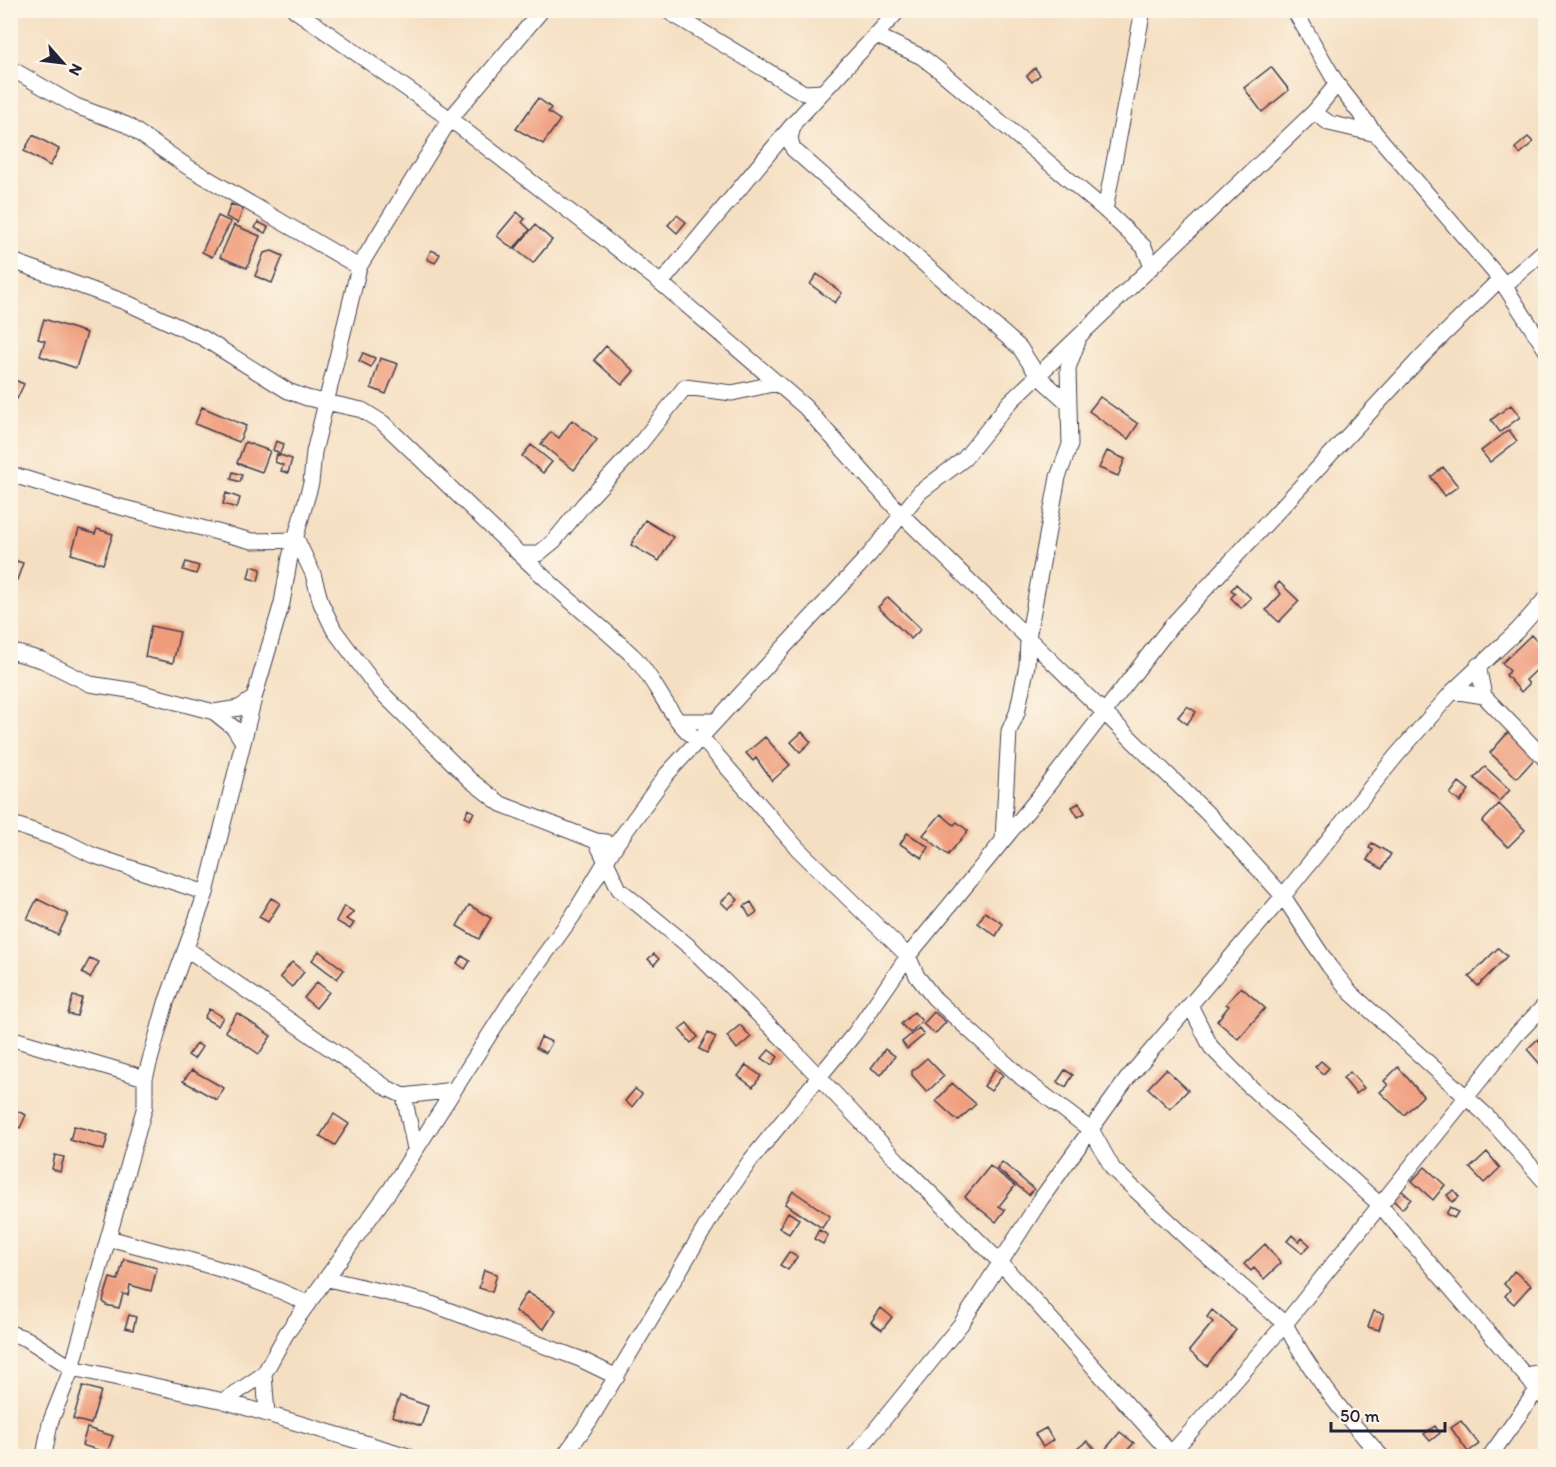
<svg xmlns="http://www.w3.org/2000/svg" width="1556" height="1467" font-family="Itim,sans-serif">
  <rect width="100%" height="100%" fill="#fcf5e5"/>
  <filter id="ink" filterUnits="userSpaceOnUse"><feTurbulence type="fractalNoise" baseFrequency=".0167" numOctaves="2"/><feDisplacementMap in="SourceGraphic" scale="12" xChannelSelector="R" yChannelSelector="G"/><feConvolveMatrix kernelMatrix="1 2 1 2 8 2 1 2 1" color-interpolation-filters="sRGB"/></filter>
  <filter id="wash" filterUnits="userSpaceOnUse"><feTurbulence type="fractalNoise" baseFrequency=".008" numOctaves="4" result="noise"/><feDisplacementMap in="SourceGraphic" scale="24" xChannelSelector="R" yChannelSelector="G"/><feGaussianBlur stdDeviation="1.35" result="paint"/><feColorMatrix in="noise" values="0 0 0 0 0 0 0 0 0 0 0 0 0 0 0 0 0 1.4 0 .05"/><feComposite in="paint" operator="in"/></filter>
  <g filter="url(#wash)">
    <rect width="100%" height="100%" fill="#f5dfc2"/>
    <g id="blocks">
      <path fill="#ef9c7c" d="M1271,67l18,23 -27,22 -18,-24z
        M1035,68l5,7 -8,7 -5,-6z
        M538,98l13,10 -3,4 12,8 -17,24 -27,-15z
        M33,135l26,14 -9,17 -26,-15z
        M1528,137l5,5 -13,12 -5,-6z
        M231,204l12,5 -5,14 -12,-6z
        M517,212l8,7 -3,3 8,8 -17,19 -16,-13z
        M677,215l9,7 -9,11 -9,-8z
        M218,216l13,6 -19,35 -10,-5z
        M258,222l10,5 -3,6 -10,-5z
        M234,225l26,11 -13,32 -27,-11z
        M535,225l17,15 -19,23 -18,-14z
        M431,250l9,4 -5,9 -8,-4z
        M272,251l11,5 -11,27 -17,-7 9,-23z
        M817,274l25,19 -7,10 -25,-19z
        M44,319l43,14 -11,35 -36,-12 5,-15 -7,-2z
        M606,346l28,25 -12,14 -28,-25z
        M363,353l12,5 -4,9 -12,-6z
        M380,358l18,6 -12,30 -15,-6z
        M10,378l14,6 -7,15 -7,-3z
        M1100,397l38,27 -10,15 -39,-28z
        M1511,405l9,12 -20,15 -9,-12z
        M202,407l44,19 -7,16 -44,-18z
        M572,420l25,20 -23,30 -33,-26 10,-12 8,6z
        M1509,430l8,11 -27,21 -9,-11z
        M276,441l8,3 -4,9 -7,-3z
        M245,442l25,9 -8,21 -25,-9z
        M531,445l21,17 -9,11 -21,-17z
        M1107,451l18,8 -7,17 -19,-8z
        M277,454l15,5 -4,14 -7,-2 2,-6 -8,-3z
        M1443,467l15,19 -13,10 -14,-19z
        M233,472l9,3 -2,7 -9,-3z
        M226,493l14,5 -3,10 -14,-4z
        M645,520l28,17 -14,24 -28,-16z
        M79,529l16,5 2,-5 16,5 -10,30 -32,-10z
        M10,559l13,4 -6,17 -6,-2z
        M186,562l13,4 -3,8 -13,-4z
        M251,566l10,3 -3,12 -10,-3z
        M1279,582l20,19 -20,21 -13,-12 15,-16 -6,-7z
        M1236,584l15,14 -10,10 -10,-10 4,-5 -4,-3z
        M888,597l33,32 -10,10 -33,-32z
        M151,626l29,6 -7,31 -28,-6z
        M1531,635l15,16v10l-20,19 3,4 -8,8 -15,-17 4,-4 -8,-8z
        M1187,706l9,6 -9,12 -9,-7z
        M1510,730l28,25 -21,23 -27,-25z
        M802,732l9,10 -11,10 -9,-10z
        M765,737l25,28 -18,16 -16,-23 -3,3 -7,-8z
        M1485,767l25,23 -11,11 -25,-23z
        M1459,782l10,8 -9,12 -10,-8z
        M1079,803l6,10 -7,4 -6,-10z
        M1499,804l26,26 -17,17 -26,-25z
        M468,809l6,3 -4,8 -5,-3z
        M941,814l13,11 3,-3 11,9 -20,24 -25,-20z
        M907,833l22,14 -7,11 -22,-14z
        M1372,843l19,11 -9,15 -15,-9 6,-10 -4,-2z
        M731,893l7,7 -10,9 -7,-7z
        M271,898l9,5 -12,19 -9,-5z
        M37,899l31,15 -10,21 -31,-16z
        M751,902l6,10 -7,5 -6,-11z
        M469,905l22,13 -12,21 -22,-13z
        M344,906l10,6 -8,7 8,4 -4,6 -14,-8z
        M985,912l18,12 -7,12 -18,-13z
        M1498,948l9,8 -29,30 -9,-9z
        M319,951l25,19 -7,9 -25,-19z
        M654,954l5,5 -5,6 -6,-6z
        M462,956l8,5 -5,8 -8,-6z
        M90,958l9,4 -9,16 -8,-5z
        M292,962l12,10 -12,15 -12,-10z
        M317,982l12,10 -13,16 -12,-10z
        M1241,987l24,21 -27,31 -21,-18 12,-15 -3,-2z
        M73,996l9,2 -5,18 -9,-2z
        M209,1009l14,8 -5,9 -14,-8z
        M914,1012l8,9 -12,12 -9,-9z
        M934,1012l12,10 -11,12 -12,-10z
        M237,1013l34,23 -12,18 -34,-23z
        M687,1023l11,14 -7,6 -12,-14z
        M740,1025l11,12 -14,12 -10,-13z
        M919,1028l5,7 -17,14 -5,-7z
        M708,1033l8,4 -9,16 -8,-4z
        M541,1037l11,5 -6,11 -10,-5z
        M1546,1038v33l-19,-22 11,-10 3,4z
        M197,1043l5,4 -8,12 -6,-4z
        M885,1049l10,7 -14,19 -10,-7z
        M769,1050l9,7 -6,8 -10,-7z
        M927,1058l17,18 -17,16 -15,-17v-4z
        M1321,1061l8,7 -6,6 -8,-7z
        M746,1065l15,11 -8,11 -15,-11z
        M1398,1067l25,29 -19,19 -24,-23 8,-7 -4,-4z
        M995,1069l8,6 -12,16 -7,-5z
        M1166,1069l22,21 -18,19 -22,-21z
        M192,1070l32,18 -7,12 -34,-19z
        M1065,1070l8,5 -7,12 -9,-5z
        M1350,1072l14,16 -8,6 -13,-16z
        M952,1083l24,21 -18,17 -22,-20z
        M635,1089l7,5 -10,13 -7,-6z
        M10,1108l16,7 -6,13 -10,-5z
        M334,1114l15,10 -14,21 -15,-9z
        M74,1126l34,9 -4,15 -34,-10z
        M1487,1152l13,16 -16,15 -14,-15z
        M55,1155l9,2 -4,15 -8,-3z
        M1002,1162l32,27 -5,6 -32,-26z
        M990,1166l25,20 -16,20 6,4 -9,12 -31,-25z
        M1425,1167l20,18 -12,15 -21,-19z
        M1401,1190l10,9 -9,10 -9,-9z
        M1454,1190l5,7 -7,5 -5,-7z
        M793,1191l37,25 -8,12 -37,-24z
        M1450,1207l8,5 -4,6 -8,-4z
        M788,1212l11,7 -10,15 -10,-6z
        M819,1230l9,5 -5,9 -9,-5z
        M1292,1235l7,7 3,-4 8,7 -8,8 -15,-12z
        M1265,1244l16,19 -17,16 -10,-11 -3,3 -7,-7z
        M789,1252l8,5 -9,13 -8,-5z
        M124,1259l33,9 -6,23 -21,-6 -2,10 -5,-1 -4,14 -13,-3 -3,-4 7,-23 8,2z
        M484,1270l13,4 -5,18 -13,-4z
        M1514,1271l17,14 -17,19 -9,-8 5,-6 -6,-6z
        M527,1292l29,18 -12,19 -29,-18z
        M881,1308l11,9 -10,13 -11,-8z
        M1212,1310l24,20 -29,36 -18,-15 24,-29 -6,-5z
        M1374,1311l10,3 -5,16 -11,-3z
        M129,1315l7,2 -3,13 -8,-2z
        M83,1386l18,5 -10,33 -18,-5z
        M400,1396l28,10 -7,20 -29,-10z
        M1461,1421l18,23 -11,8 -17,-24z
        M1435,1426l5,7 -10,8 -6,-7z
        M87,1428l26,8 -6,17 -25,-8z
        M1046,1428l7,12 -10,7 -8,-13z
        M1120,1432l14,11 -12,13h-14l-5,-4z
        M1087,1441l10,10 -6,5h-7l-7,-7z"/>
    </g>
  </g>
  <g filter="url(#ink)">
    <use href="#blocks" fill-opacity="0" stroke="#423e4f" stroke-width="1.5"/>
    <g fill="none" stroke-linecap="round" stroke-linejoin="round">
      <g stroke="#423e4f" stroke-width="17">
        <path id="minor" d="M295,10l155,109 132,102 79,62 144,124 96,107 308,301 74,81 46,70 22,27 135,122 60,68
          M666,10l138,83 19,-1
          M1294,10l43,74 39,50 124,145 46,71
          M875,35l47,22 18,14 165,139 39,37 8,20
          M10,68l66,38 51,19 61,42 171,100
          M1314,112l15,11 47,11
          M794,123l-4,15 3,11 227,199 18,28 29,26
          M1105,210l38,-200
          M10,260l115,42 78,36 85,53 19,7 55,12 21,13c54,51 107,104 162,155 29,27 61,52 89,79 23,23 42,78 72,86l92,106 110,107 9,20 17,22 88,80 70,53 21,38 78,73 94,82c25,47 60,93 96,132
          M661,283l133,-160 105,-113
          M1505,285l41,-36
          M10,474l95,29 147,38 45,-1 16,34 8,29 13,27 44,59 92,91 31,24 95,37 10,1
          M522,554h16l16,-13 30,-37 55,-59 46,-58 47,6 45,-10
          M10,651l32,9 48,24 45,7 79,21 20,16 9,14
          M1478,665l6,31 62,64
          M1453,691l31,5
          M214,712l25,-4 15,-10
          M678,721h36
          M10,823l56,19 26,13 114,38
          M1003,840l6,-109 8,-18 10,-48 1,-27 30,-161 12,-32 -2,-77 10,-27
          M596,841l23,48 72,59 92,91 117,124 99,98 174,195
          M187,949l200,139 17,8 49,-6
          M1190,1005l21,42 36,37 132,120 167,196
          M10,1038l135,40
          M404,1096l11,53
          M109,1238c67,19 137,34 199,66
          M328,1279l98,23 154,57 37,18
          M10,1333l17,6 45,29 152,33 184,55
          M264,1374l3,40
          M1525,1375l21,-4
          M224,1401l40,-27 22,-40 104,-144 121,-189 61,-84 45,-74 50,-69 203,-220 50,-62 44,-33 45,-56 305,-291 23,-28
          M44,1456l6,-33 22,-55 73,-262v-28l21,-75 40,-110 48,-195 28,-95 8,-46 21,-74 3,-31 45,-185 91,-148 92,-109
          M564,1456l26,-36 125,-209 35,-50 105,-128 53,-77 130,-158 133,-172 251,-270 78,-77
          M854,1456l107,-132 80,-125 86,-120 156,-183 113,-140 57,-65 65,-61 28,-32
          M1169,1456l116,-132 231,-289 30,-31
          M1490,1456l47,-66"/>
      </g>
      <use href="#minor" stroke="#fff" stroke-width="15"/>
    </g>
  </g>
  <rect width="1556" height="1467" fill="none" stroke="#fcf5e5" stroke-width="36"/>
  <g transform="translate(63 63) rotate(118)" stroke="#fcf5e5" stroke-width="4.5" paint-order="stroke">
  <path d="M0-4.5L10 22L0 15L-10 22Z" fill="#22223b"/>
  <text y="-9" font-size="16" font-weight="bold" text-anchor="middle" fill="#22223b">N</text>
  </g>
  <path d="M1331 1422v9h114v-9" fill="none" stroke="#22223b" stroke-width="3"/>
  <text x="1340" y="1422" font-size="18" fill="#22223b" stroke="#fcf5e5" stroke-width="4.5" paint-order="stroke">50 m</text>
</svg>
